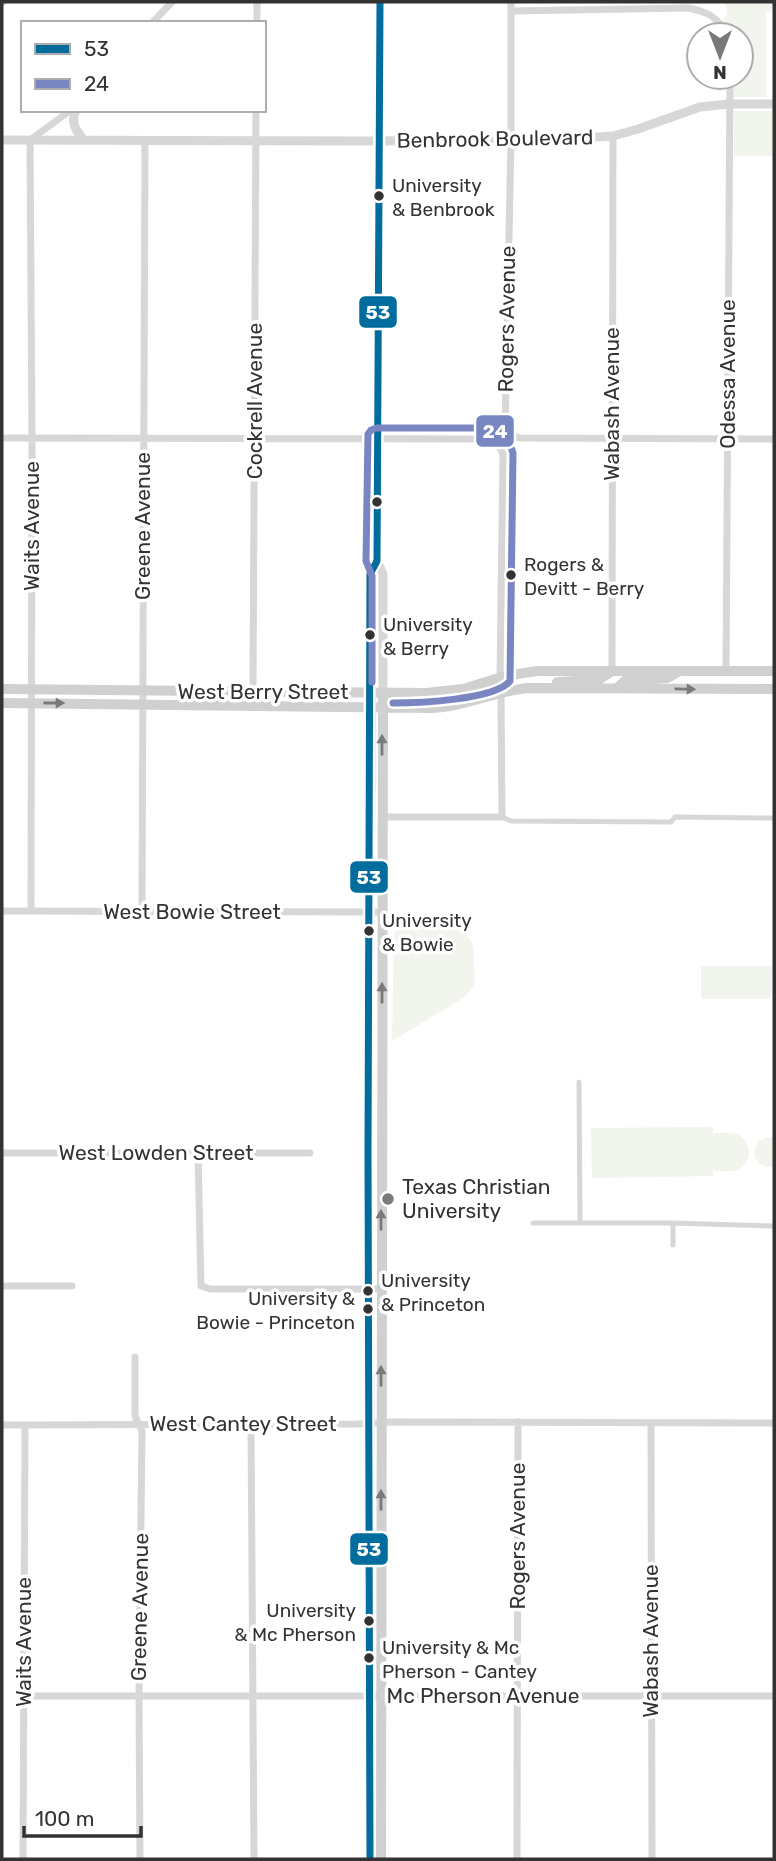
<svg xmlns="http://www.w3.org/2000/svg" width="776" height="1861" font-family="Rubik,sans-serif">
  <rect width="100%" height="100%" fill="#fff"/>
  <path fill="#f1f5ed" d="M724,2h50v9l-8,1v85h-33v-20h8v-42h-10l-9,-14 5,-7v-7z
    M734,111h40v45h-40z
    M406,923c17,1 52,0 63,15 6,7 5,18 5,26 2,18 2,22 -11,34l-71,43 2,-107 7,-10z
    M701,966h71l-1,33h-70z
    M713,1127v6c8,0 16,-1 23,1 17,6 17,30 1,36 -7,2 -16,1 -23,1l-1,5 -121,2 -1,-50z
    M769,1137h5v30c-17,2 -25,-12 -16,-26z"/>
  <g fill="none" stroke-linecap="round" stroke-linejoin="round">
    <path stroke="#d7d7d7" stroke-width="5" d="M502,817l9,4 160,1 4,-5 99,1
      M579,1082l1,141
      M533,1223h140l101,3
      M673,1223v22"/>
    <path stroke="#d7d7d7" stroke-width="7" d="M2,2h1
      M511,2v137l-6,292 3,3 11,4 255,1
      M511,11l177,-3c17,3 32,9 38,27
      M152,23l20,-21
      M257,23v-21
      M2,438l483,1c10,2 14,6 18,15l-3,225
      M612,671l1,-535
      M726,672l4,-595
      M253,692l3,-582
      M382,817h120l-1,-126
      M2,911l380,1
      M31,911l1,-473 -2,-298 41,-30
      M142,911l3,-771
      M2,1153h308
      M198,1153l3,133 9,3h171
      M2,1286h70
      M135,1357v59l7,15 -3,265 1,163
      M651,1423l1,436
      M2,1425l355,-1 35,-2 382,1
      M251,1425l3,434
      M24,1696h750
      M23,1859l2,-433
      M517,1859l1,-437"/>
    <path stroke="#d7d7d7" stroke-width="9" d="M380,2l-3,559 6,13v119
      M76,110c-6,12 0,21 8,30
      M2,140l377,1 201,-3 33,-2 25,-7 62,-22 29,-3h45
      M371,693l-1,-119 7,-13"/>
    <path stroke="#d0d0d0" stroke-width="10" d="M557,682l41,-2 14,-9
      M617,688l9,-8 41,-2 11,-6
      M2,689l424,4 37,-4 42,-13 32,-5h237
      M456,700l38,-12 3,-3 3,-8
      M2,703l428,5c34,-1 64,-17 98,-20l246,1
      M370,1859v-435l-2,-270 3,-461
      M381,1859l2,-1166"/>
    <g stroke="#fff" stroke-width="12">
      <path id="bus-1" d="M370,1859l-2,-705 2,-580 7,-13 3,-559"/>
    </g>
    <g stroke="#fff" stroke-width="12">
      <path id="bus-2" d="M372,682v-106l-6,-15 2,-127 3,-4 6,-2h108c15,3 24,11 28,25l-3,228c-15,19 -93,22 -117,22"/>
    </g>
    <use href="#bus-1" stroke="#006d9e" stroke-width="7"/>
    <use href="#bus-2" stroke="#7986c2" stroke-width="7"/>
  </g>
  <defs><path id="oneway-solid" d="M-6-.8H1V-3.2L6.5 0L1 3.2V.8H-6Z" transform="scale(1.75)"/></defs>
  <g fill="#7a7a7a">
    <use href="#oneway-solid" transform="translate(685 689) rotate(1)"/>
    <use href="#oneway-solid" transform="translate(54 703)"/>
    <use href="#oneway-solid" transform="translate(382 745) rotate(-90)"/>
    <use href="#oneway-solid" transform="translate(382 993) rotate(-90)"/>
    <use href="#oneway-solid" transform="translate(381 1220) rotate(-90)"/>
    <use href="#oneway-solid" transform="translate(381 1376) rotate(-90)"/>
    <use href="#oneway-solid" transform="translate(381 1500) rotate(-90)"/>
  </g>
  <g fill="#333" stroke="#fff" stroke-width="2.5">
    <circle cx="379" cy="196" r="6"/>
    <circle cx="377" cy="502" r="6"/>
    <circle cx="511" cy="575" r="6"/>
    <circle cx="370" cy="635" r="6"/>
    <circle cx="369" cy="931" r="6"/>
    <circle cx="368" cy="1291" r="6"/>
    <circle cx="368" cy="1309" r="6"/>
    <circle cx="369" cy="1621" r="6"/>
    <circle cx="369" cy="1658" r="6"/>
  </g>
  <circle fill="#7a7a7a" stroke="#fff" stroke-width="2.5" cx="388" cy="1199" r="7"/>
  <g text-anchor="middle" stroke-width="7" stroke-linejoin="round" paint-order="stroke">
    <g font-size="19" fill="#333" stroke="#fff" text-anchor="start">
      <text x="392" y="192">University<tspan x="392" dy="24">&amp; Benbrook</tspan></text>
      <text x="524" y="571">Rogers &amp;<tspan x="524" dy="24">Devitt - Berry</tspan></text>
      <text x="383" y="631">University<tspan x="383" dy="24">&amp; Berry</tspan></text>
      <text x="382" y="927">University<tspan x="382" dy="24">&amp; Bowie</tspan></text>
      <text x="381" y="1287">University<tspan x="381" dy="24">&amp; Princeton</tspan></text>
      <text x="355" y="1305" text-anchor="end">University &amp;<tspan x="355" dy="24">Bowie - Princeton</tspan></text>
      <text x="356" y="1617" text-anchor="end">University<tspan x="356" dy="24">&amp; Mc Pherson</tspan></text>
      <text x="382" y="1654">University &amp; Mc<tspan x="382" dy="24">Pherson - Cantey</tspan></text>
    </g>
    <g font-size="21" fill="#333" stroke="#fff">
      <text transform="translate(495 139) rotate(-1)" y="7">Benbrook Boulevard</text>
      <text transform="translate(507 319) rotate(-89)" y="7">Rogers Avenue</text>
      <text transform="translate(728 374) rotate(-90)" y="7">Odessa Avenue</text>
      <text transform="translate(255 401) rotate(-90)" y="7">Cockrell Avenue</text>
      <text transform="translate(612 404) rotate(-90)" y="7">Wabash Avenue</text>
      <text transform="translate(32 526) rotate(-90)" y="7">Waits Avenue</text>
      <text transform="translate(143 526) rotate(-90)" y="7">Greene Avenue</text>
      <text x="263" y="699">West Berry Street</text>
      <text x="192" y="919">West Bowie Street</text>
      <text x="156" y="1160">West Lowden Street</text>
      <text x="243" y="1431">West Cantey Street</text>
      <text transform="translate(518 1536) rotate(-90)" y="7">Rogers Avenue</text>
      <text transform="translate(140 1607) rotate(-89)" y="7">Greene Avenue</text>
      <text transform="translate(651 1641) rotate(-90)" y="7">Wabash Avenue</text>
      <text transform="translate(24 1642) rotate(-90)" y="7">Waits Avenue</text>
      <text x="483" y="1703">Mc Pherson Avenue</text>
    </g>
    <g font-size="21" fill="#333" stroke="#fff" text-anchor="start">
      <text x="402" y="1194">Texas Christian<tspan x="402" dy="24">University</tspan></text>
    </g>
  </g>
  <g stroke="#fff" stroke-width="2.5">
    <rect x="358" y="295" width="40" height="34" rx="7" fill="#006d9e"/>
    <rect x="475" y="414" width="40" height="34" rx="7" fill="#7986c2"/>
    <rect x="349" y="860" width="40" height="34" rx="7" fill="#006d9e"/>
    <rect x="349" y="1532" width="40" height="34" rx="7" fill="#006d9e"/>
  </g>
  <g font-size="19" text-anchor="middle" font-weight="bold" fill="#fff">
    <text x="378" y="319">53</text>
    <text x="495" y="438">24</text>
    <text x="369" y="884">53</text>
    <text x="369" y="1556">53</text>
  </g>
  <rect width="776" height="1861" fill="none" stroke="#333333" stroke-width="7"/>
  <rect x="21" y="21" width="245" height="91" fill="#ffffff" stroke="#adadad" stroke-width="2"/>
  <rect x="35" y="44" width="35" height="10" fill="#006d9e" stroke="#adadad" stroke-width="2"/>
  <text x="84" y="56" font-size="21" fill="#333333">53</text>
  <rect x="35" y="79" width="35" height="10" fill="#7986c2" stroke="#adadad" stroke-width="2"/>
  <text x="84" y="91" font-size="21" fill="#333333">24</text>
  <g transform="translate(720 56) rotate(180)"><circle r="33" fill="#ffffff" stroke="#adadad" stroke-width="2"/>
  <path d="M0-5L12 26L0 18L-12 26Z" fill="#7a7a7a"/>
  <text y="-10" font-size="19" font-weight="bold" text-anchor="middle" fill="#333333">N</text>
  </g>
  <path d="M24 1826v10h117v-10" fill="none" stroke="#333333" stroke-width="3.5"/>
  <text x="35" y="1826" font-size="21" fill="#333333" stroke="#ffffff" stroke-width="5" paint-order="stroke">100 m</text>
</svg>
